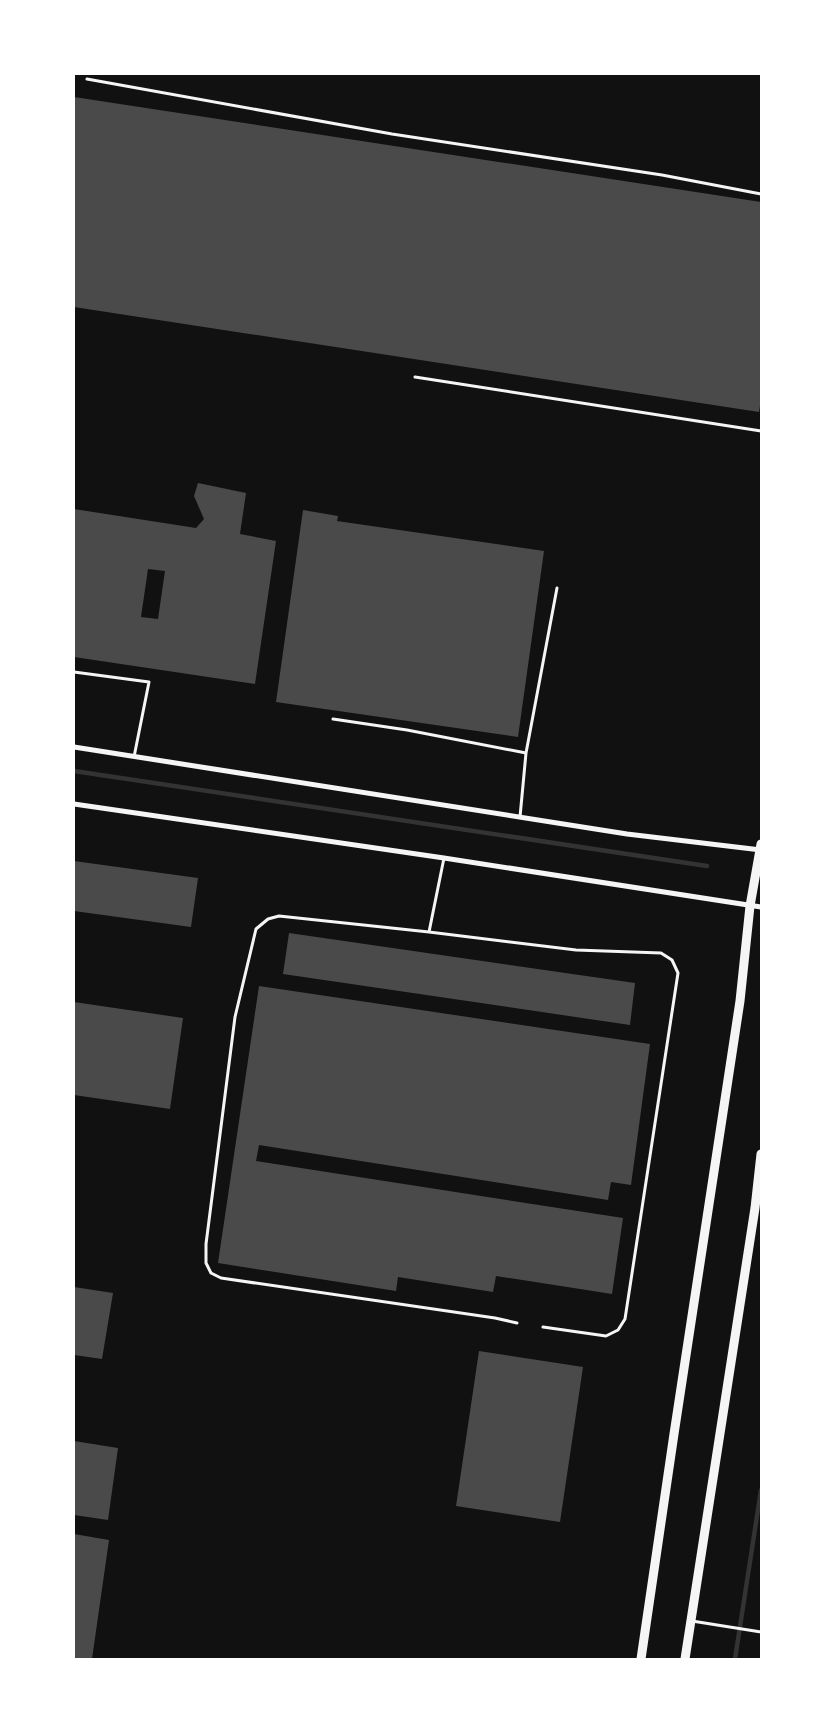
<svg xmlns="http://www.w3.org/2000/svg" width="835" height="1733" font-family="'IBM Plex Sans',sans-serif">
  <rect width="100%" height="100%" fill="#111"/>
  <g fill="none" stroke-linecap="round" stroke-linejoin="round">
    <path stroke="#333" stroke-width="4.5" d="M74,771l633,95
      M735,1659l26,-169"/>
  </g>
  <path fill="#4a4a4a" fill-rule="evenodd" d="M74,97l687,105v197l-2,13 -685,-105z
    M198,483l48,10 -6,41 36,7 -21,143 -181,-27v-148l122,19 8,-9 -10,-23zM148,569l17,2 -7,48 -17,-2z
    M303,510l35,6 -1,5 207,30 -26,186 -242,-35z
    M74,861l124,17 -7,49 -117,-16z
    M289,933l346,50 -5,42 -347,-51z
    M259,986l391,58 -19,141 -20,-3 -3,18 -349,-55 -3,16 367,57 -11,76 -116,-18 -3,16 -95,-15 -2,14 -178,-28z
    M74,1002l109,16 -13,91 -96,-14z
    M74,1287l39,6 -11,66 -28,-4z
    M479,1351l104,16 -23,155 -104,-16z
    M74,1441l44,7 -10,72 -34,-5z
    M74,1534l35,6 -17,119h-18z"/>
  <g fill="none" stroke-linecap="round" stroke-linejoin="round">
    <path stroke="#f5f5f5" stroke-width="3" d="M87,79l305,55 270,41 99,19
      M415,377l346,54
      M74,672l75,10 -15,75
      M333,719l74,11 119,23
      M520,817l6,-64 31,-165
      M444,858l-15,74 147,18 85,3 11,7 6,13 -53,346 -7,11 -12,6 -63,-9
      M429,932l-150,-16 -11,3 -12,10 -21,88 -29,227v19l5,10 10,5 274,40 22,5
      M692,1621l69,11"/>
    <path stroke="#f5f5f5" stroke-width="5" d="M74,747l553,87 134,16
      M74,804l370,54 317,49"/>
    <path stroke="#f5f5f5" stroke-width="9" d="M641,1659l33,-225 66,-433 10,-95 11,-62
      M685,1659l70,-451 6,-54"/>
  </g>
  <rect width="835" height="1733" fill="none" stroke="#ffffff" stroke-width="150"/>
</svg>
